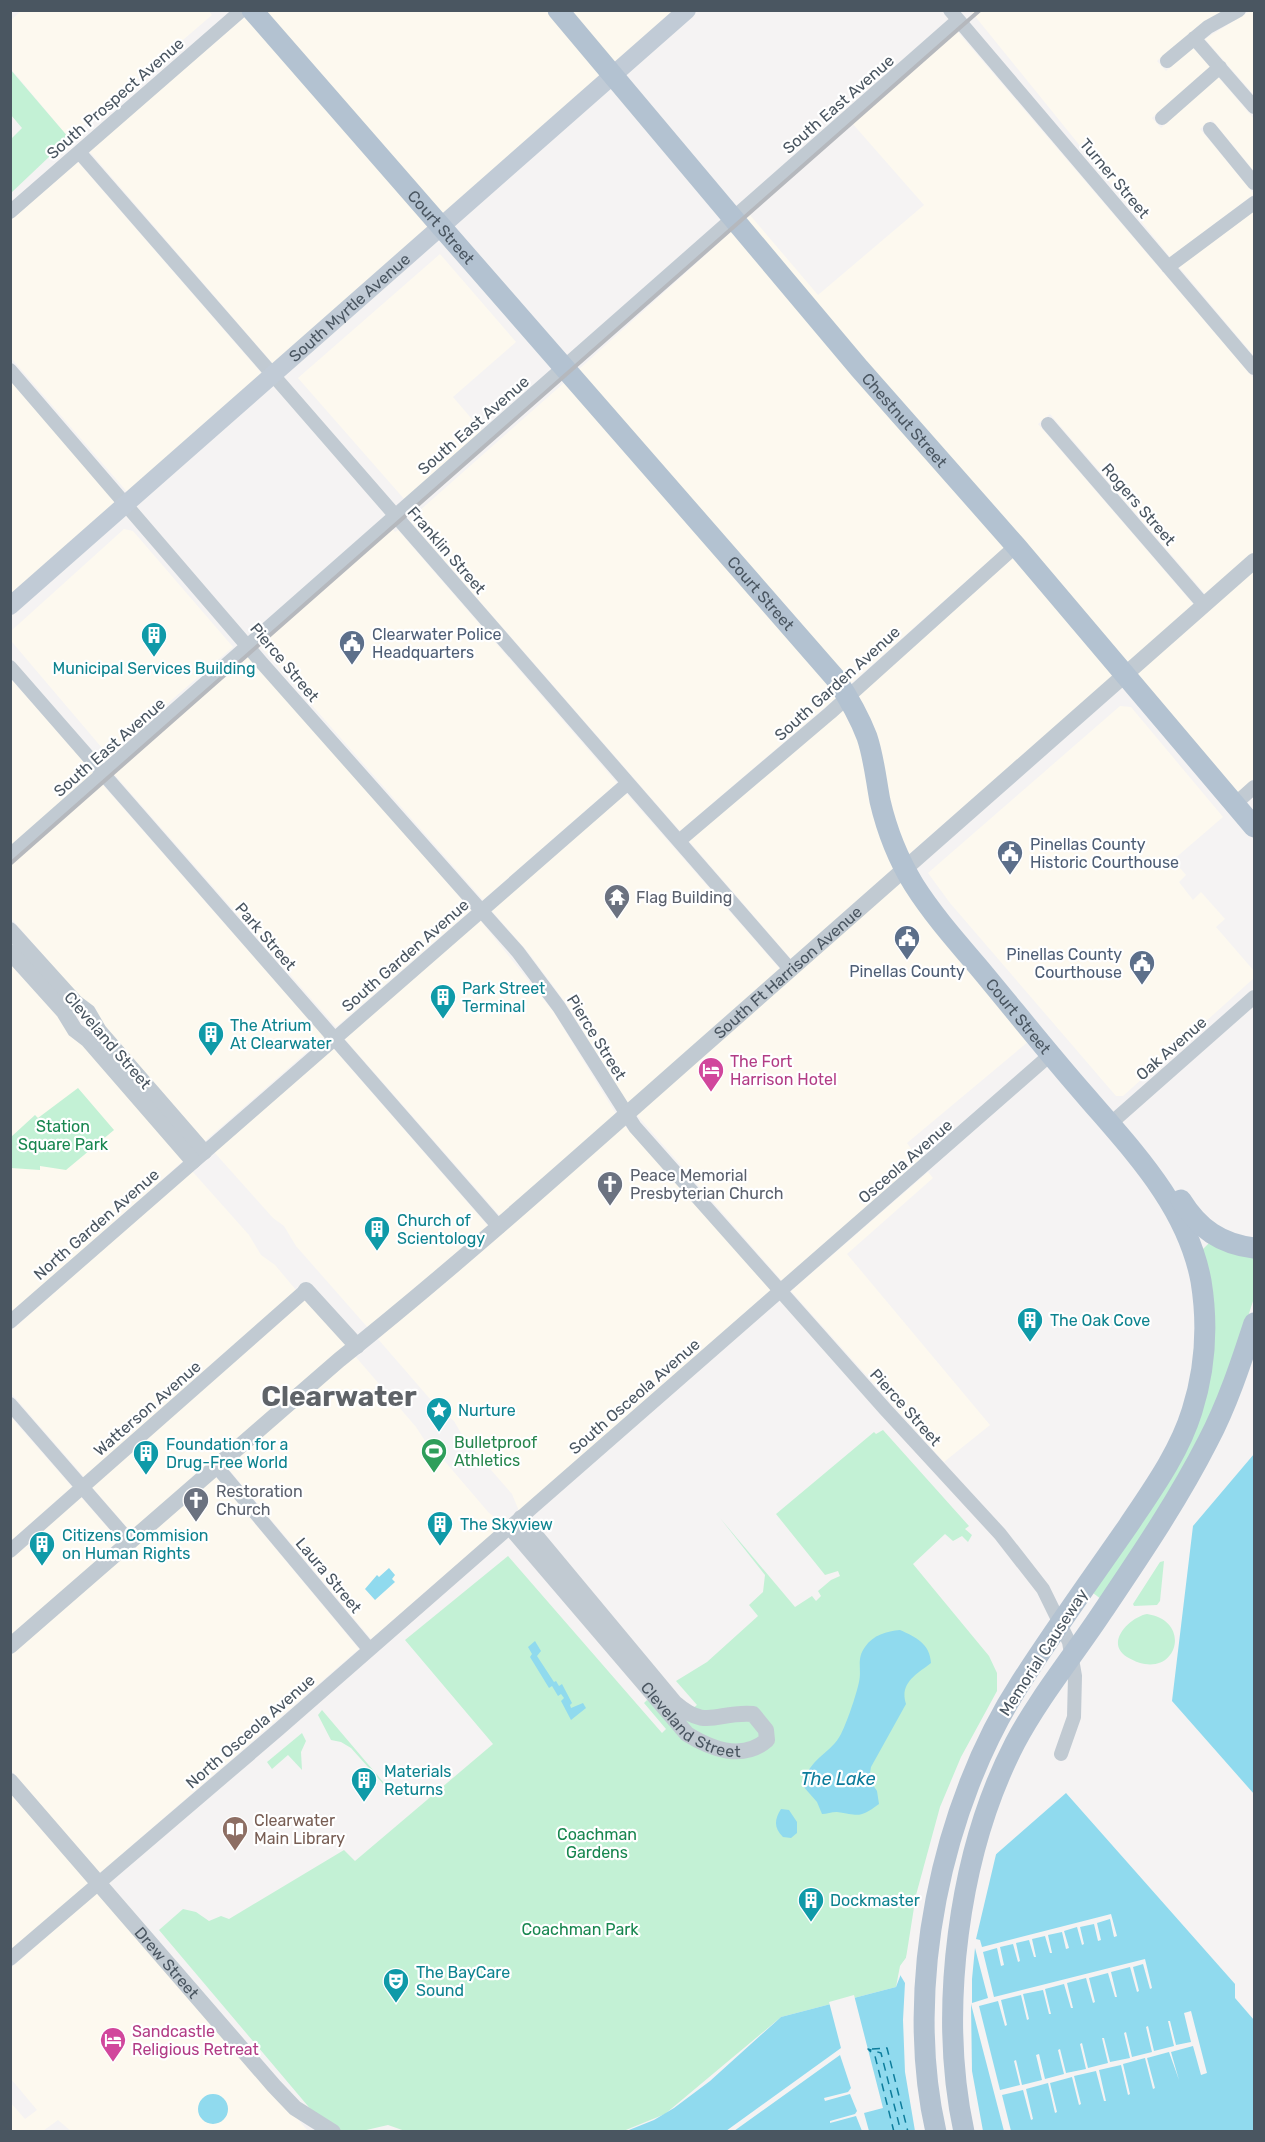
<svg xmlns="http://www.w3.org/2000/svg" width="1265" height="2142" font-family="Rubik,sans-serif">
  <rect width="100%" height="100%" fill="#f5f3f3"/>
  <path fill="#fdf9ef" d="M208,10l4,5 -143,123 -58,-69v-49l10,-9z
    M970,10l257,1 -24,11 -46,39 9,10 27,-23 17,19 -58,51 9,10 57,-51 36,42v52l-42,-51 -12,9 54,65 -84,63z
    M262,11h286l55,66 -161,140z
    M568,11h109l-62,56z
    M1250,11h4v84l-49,-56z
    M246,16l185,211 -157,138 -185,-214z
    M957,31l297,348v173l-48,43 -156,-181 -12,10 156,181 -67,59 -383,-445 5,-5 69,81 106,-90 -72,-82z
    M78,162l185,213 -135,118 -117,-135 -1,-137z
    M1254,211v145l-75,-89z
    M733,230l273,316 -157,139 -272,-314z
    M440,254l76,88 -63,55 30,35 -78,68 -107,-122z
    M10,381l107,122 -107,94z
    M566,381l272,315 -158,135 -271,-311z
    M392,528l3,4 3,-2 219,253 -134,117 -224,-255z
    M124,529l9,2 100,116 -125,108 -96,-113 -1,-11z
    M1015,556l100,118 -208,182 -50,-159z
    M1254,570v208l-17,16 -102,-120z
    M248,655l223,255 -135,117 -222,-253z
    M10,678l84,95 -84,73z
    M1120,706l11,1 92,110 -50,43 13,15 -7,7 14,18 8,-8 24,27 -9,8 38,44v7l-131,118h-7l-166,-193 -22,-30z
    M845,708l8,15 42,144 -104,92 -102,-118z
    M102,784l222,253 -119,104 -194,-223 -1,-53z
    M626,793l154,176 -152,135 -63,-102 -37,-50 -37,-42z
    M902,879l127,162 -122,102 13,18 -138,120 -146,-167z
    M480,920l73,91 63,103 -116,102 -156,-178z
    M10,964l48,53 11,18 14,10 100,116 -172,152z
    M333,1048l155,178 -119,103 -73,-83 -12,-20 -11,-8 -59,-66z
    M624,1125l147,165 -252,221 -7,-17 -47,-54 -11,-19 -17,-14 -59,-68z
    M192,1171l57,64 12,20 14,10 21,25 -212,187 -73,-84 -1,-61z
    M928,1172l5,6 -86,76 143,171 -46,37 -153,-171z
    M305,1300l41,46 -215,186 -39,-45z
    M355,1356l61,71 13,20 13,11 47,55 15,11 -133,115 -144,-172z
    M10,1416l62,71 -61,54h-1z
    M216,1477l143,172 -259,224 -89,-103 -1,-115z
    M81,1497l39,45 -109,95 -1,-78z
    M10,1793l79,90 -78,67h-1z
    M97,1893l198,223 13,15 -236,1 -14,-12 -15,11h-32l-1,-29 15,17 12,-9 -26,-31v-111z"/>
  <path fill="#c3f1d5" d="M10,69l59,69 -58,55v-54l11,-11 -11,-13z
    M78,1088l36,42 -48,40 -26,-4v4l-29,-2v-31l24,-22 3,3z
    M1209,1243l45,12v43l-23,71 -45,97 -85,133 -8,-6 93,-147 16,-196z
    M883,1430l86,96 -4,3 7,6 -4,7 -6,-6 -9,5 -8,-7 -32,30 76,92 8,17v18l-36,66 -21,50 -24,88 -10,63 -6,8 -4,21 -115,30 -116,97 -44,18h-213l-20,-7 -26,6h-33l-170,-201 24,-21 13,3 13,9 12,-5 8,3 115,-69 11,11 138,-117 -88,-104 103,-84 154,177 4,-4 -22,-26 3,-3 35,17 15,-12 -21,-24 31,-19 51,-46 -9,-11 14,-13 2,-17 -45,-57 75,89 17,-11 4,5 5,-5 -3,-5 13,-11 9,-4 -2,-5 -13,4 -49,-61 98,-82 2,2z
    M1164,1561l-4,40 -3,4 -23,1 -1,-2 27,-42z
    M1147,1614c49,7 28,72 -20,43 -23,-14 3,-40 20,-43z
    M322,1710l62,73 3,-2 1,5h-3l-34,-38 -10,-6 -10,-2 -13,-25z
    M302,1733l4,8 -5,11 1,18 -14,-15 -16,14 -5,-7z"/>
  <path fill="#90daee" d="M1254,1454v340l-82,-93 21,-175z
    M389,1568l6,7 -3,4 3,3 -20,18 -10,-11 12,-14 2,2z
    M900,1630c16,7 30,14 31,33 -14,11 -32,20 -25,41l-35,63 -2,12 8,12 2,13c-20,15 -20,11 -42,8 -6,0 -10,2 -15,2l-5,-12 -15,-17c9,-29 28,-30 39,-51 6,-12 15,-38 18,-52 3,-13 -3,-23 6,-35 8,-12 22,-16 35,-17z
    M535,1641l6,10 -4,5 17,26 2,-1 3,5 3,-2 10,19 -2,2 1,3 12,-5 3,5 -15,12 -10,-19 3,-3 -3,-4 -3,2 -6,-10 -3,2 -19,-31 2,-3 -4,-7z
    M1066,1793l169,191v14l19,22v111l-630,1 30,-12 20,-12 36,-27 71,-64 115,-30 26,-68z
    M781,1809l8,1 8,12v11l-6,5 -8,-1c-9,-9 -9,-17 -2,-28z
    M198 2109a15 15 0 1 1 30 0a15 15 0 1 1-30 0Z"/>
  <path fill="#f5f3f3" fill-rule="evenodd" d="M998,1846l-22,93 4,1 2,7 129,-33 6,22 -3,1 -4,-18 -13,4 4,17 -3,1 -4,-17 -14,3 4,17 -2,1 -5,-18 -13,4 5,17 -3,1 -4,-17 -14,3 4,18h-2l-5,-17 -13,3 4,18h-2l-5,-17 -13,3 4,18 -2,1 -5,-18 -13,3 4,18 -3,1 -4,-18 -14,4 11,45 151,-38 7,29 -2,1 -7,-25 -10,3 6,24 -2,1 -7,-25 -19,5 6,25h-2l-7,-24 -19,5 6,24 -2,1 -7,-25 -19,5 6,25h-2l-7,-24 -19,5 6,25h-2l-6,-24 -20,4 6,25 -2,1 -6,-25 -20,5 6,25 -2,1 -7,-25 -19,5 21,84 20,-5 -6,-24 2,-1 6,25 20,-5 -6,-25 3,-1 6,25 19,-5 -6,-24 2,-1 6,24 20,-4 -6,-25 2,-1 6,25 20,-5 -6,-25h2l6,24 20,-4 -6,-25 2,-1 6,25 20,-5 -6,-25 2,-1 6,25 20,-5 -6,-25h2l6,24 15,-3 -7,-29 7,-2 16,62 -6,2 -8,-29 -22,6 8,28 -10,-28 -22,6 8,30 -2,1 -8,-31 -22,6 7,30 -2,1 -7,-30 -22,5 7,31h-2l-8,-30 -22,5 7,28 -2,1 -7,-28 -22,6 7,29 -2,1 -7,-30 -22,6 7,30 -2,1 -8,-30 -21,5 9,36h-7l-33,-127 1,67 11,60h-68l-10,-59 -2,-52 2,-37 -6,-10 2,-8 5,-7 14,-41zM975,1948l13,50 -16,5v-24z
    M854,1995l29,113 -19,5 5,18h-7l-6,-15 -26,7v-2l25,-7 2,-3 -7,-17 -25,7 -1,-3 24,-6 3,-4 -11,-33 -106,76h-8l115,-83 -12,-46z"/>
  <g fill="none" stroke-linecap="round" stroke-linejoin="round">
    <path stroke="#0c7c9b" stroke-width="1.5" stroke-dasharray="8 6" stroke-linecap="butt" d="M872,2049l15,-1 21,84
      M894,2132l-19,-76 -7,-7 13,4 20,79"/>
    <path stroke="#c1cad2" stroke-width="14" d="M950,10l304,358
      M1194,38l60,69
      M1167,61l41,-34 31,-17
      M1162,118l58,-51
      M1210,129l44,54
      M79,152l711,817
      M10,212l232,-202
      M1168,267l86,-64
      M10,370l251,292 257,290 41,55 76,120 250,282 115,125 43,55 26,53 6,34 -1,41 -13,37
      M1048,424l156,181
      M10,667l489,560
      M1235,804l19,-17
      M679,841l151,-128 186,-167
      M10,855l948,-835
      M1110,1124l144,-127
      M10,1322l618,-539
      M10,1404l120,138
      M217,1467l152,182
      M10,1551l296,-261
      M10,1959l269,-230 771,-674"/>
    <g stroke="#c1cad2" stroke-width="16">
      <path d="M10,930l66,73 12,9 11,19 105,121"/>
      <path d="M10,952l54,60 11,18 13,10 105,121"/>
      <path d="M306,1290l51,56"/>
      <path id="s1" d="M510,1527l177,207c24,15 56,27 80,6l-1,-10 -13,-16c-36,-3 -46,17 -78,-11l-154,-185"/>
      <path id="s2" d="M10,1646l329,-286c129,-103 251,-214 375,-323 180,-159 360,-317 540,-476"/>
      <path id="s3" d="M10,1781l264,305 21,22 38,24"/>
    </g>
    <path stroke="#c1cbd6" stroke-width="18" id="s4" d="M10,606l677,-596"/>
    <g stroke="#b3c2d1" stroke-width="21">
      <path id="s5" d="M252,10l584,669c12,18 23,37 31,58 7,21 9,43 13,64 7,30 18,58 34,84 19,30 43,57 66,84 35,42 69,85 105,126 48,56 102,111 116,186 7,43 4,89 -9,130 -13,42 -40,79 -64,115 -36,52 -73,103 -107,156 -80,123 -118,306 -85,450"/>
      <path id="s6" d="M558,10l301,358 157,178 238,281"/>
      <path d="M1181,1200c18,29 40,44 73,48"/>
      <path d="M964,2132c-26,-121 -6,-279 51,-389 25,-47 59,-88 88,-132 37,-55 75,-111 105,-170 19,-36 33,-78 46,-118"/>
    </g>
    <path stroke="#b5b8bd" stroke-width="4" d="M10,864l970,-854"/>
  </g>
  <defs>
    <g id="building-pin" transform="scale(1.35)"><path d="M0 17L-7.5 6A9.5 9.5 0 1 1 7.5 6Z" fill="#0f9aa8" stroke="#fff"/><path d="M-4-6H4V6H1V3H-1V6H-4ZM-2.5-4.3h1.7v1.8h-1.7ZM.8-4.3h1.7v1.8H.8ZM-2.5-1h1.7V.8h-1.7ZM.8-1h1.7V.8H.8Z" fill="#fff"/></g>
    <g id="civic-pin" transform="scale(1.35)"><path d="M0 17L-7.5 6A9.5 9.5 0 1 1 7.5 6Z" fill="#5c6f8a" stroke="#fff"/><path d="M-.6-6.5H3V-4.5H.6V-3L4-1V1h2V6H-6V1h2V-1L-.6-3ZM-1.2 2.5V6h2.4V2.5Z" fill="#fff"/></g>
    <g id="temple-pin" transform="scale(1.35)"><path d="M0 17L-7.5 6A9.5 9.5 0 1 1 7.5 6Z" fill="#6b7280" stroke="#fff"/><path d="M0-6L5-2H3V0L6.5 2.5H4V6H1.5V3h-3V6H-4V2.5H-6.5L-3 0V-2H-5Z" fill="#fff"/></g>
    <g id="hotel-pin" transform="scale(1.35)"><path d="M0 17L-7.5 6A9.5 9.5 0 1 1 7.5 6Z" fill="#d1479c" stroke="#fff"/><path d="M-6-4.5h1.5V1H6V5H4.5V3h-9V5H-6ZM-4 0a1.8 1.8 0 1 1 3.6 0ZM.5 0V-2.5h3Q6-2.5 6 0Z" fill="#fff"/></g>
    <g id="church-pin" transform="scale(1.35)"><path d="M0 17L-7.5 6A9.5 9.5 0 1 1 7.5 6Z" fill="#6b7280" stroke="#fff"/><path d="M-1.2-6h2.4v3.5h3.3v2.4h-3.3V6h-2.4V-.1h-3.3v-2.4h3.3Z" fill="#fff"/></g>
    <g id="sight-pin" transform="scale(1.35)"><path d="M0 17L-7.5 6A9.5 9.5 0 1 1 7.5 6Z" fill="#0f9aa8" stroke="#fff"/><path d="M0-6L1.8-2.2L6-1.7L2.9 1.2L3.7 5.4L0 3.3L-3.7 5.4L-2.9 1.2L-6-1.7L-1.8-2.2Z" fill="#fff"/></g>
    <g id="stadium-pin" transform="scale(1.35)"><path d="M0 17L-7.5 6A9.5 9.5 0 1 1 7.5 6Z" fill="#2e9e5b" stroke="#fff"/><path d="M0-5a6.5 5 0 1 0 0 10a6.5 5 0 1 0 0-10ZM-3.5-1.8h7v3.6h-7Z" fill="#fff"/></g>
    <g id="library-pin" transform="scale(1.35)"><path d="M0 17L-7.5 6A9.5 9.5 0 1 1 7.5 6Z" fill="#8d6e63" stroke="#fff"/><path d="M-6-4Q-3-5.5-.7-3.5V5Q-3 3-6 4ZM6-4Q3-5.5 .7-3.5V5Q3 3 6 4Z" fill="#fff"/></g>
    <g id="theatre-pin" transform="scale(1.35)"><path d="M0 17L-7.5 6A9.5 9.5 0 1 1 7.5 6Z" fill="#0f9aa8" stroke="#fff"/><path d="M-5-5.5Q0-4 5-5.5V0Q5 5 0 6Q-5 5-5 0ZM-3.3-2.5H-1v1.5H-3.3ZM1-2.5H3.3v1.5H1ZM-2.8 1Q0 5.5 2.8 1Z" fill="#fff"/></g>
  </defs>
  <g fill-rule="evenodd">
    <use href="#building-pin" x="154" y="635"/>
    <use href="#civic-pin" x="352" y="643"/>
    <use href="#civic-pin" x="1010" y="853"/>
    <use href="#temple-pin" x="617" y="897"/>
    <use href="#civic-pin" x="907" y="938"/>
    <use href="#civic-pin" x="1142" y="963"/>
    <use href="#building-pin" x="443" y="997"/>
    <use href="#building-pin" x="211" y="1034"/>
    <use href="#hotel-pin" x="711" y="1070"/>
    <use href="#church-pin" x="610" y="1184"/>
    <use href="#building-pin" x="377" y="1229"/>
    <use href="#building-pin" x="1030" y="1320"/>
    <use href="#sight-pin" x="439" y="1410"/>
    <use href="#stadium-pin" x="434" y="1451"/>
    <use href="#building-pin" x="146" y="1453"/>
    <use href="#church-pin" x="196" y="1500"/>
    <use href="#building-pin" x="440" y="1524"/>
    <use href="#building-pin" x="42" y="1544"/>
    <use href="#building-pin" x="364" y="1780"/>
    <use href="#library-pin" x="235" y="1829"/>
    <use href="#building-pin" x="811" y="1900"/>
    <use href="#theatre-pin" x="396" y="1981"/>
    <use href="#hotel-pin" x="113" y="2040"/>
  </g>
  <g text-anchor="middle" stroke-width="4.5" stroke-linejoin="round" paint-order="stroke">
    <g font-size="16" fill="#4a5661" stroke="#fff">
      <text transform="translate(115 98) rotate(-41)" y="6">South Prospect Avenue</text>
      <text transform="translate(838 104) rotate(-41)" y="6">South East Avenue</text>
      <text transform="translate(1115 178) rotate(50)" y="6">Turner Street</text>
      <text dy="6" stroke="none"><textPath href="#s5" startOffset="288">Court Street</textPath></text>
      <text dy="6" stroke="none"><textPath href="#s4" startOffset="452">South Myrtle Avenue</textPath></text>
      <text dy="6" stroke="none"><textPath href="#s6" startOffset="537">Chestnut Street</textPath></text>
      <text transform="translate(473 425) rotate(-41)" y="6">South East Avenue</text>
      <text transform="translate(1139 504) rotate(49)" y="6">Rogers Street</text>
      <text transform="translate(447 550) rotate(49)" y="6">Franklin Street</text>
      <text dy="6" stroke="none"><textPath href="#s5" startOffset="774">Court Street</textPath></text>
      <text transform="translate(285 662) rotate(50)" y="6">Pierce Street</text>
      <text transform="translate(837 683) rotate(-42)" y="6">South Garden Avenue</text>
      <text transform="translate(109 747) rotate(-41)" y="6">South East Avenue</text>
      <text transform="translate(266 936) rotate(49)" y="6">Park Street</text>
      <text transform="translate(405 955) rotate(-41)" y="6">South Garden Avenue</text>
      <text dy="6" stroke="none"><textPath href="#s2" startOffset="1029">South Ft Harrison Avenue</textPath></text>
      <text dy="6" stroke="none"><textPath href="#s5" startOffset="1278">Court Street</textPath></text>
      <text transform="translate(597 1037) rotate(58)" y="6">Pierce Street</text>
      <text transform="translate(108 1040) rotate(49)" y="6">Cleveland Street</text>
      <text transform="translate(1171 1048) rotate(-41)" y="6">Oak Avenue</text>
      <text transform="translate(905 1161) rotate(-41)" y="6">Osceola Avenue</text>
      <text transform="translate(96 1224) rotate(-41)" y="6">North Garden Avenue</text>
      <text transform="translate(634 1396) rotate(-41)" y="6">South Osceola Avenue</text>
      <text transform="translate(906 1407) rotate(48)" y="6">Pierce Street</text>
      <text transform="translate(147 1408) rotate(-41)" y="6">Watterson Avenue</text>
      <text transform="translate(329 1575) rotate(50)" y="6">Laura Street</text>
      <text transform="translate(1043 1652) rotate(-57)" y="6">Memorial Causeway</text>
      <text dy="6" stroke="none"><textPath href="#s1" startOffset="268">Cleveland Street</textPath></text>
      <text transform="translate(250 1731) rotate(-41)" y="6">North Osceola Avenue</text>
      <text dy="6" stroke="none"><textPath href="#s3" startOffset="240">Drew Street</textPath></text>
    </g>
    <g font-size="16" fill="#4e5e75" stroke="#fff" text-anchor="start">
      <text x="372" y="640">Clearwater Police<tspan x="372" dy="18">Headquarters</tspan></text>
      <text x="1030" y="850">Pinellas County<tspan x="1030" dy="18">Historic Courthouse</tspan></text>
      <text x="1122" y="960" text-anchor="end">Pinellas County<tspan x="1122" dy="18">Courthouse</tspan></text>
      <text x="907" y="977" text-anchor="middle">Pinellas County</text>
    </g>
    <g font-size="16" fill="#0d838f" stroke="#fff" text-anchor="start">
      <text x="154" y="674" text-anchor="middle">Municipal Services Building</text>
      <text x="462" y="994">Park Street<tspan x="462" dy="18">Terminal</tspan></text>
      <text x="230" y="1031">The Atrium<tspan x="230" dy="18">At Clearwater</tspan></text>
      <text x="397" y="1226">Church of<tspan x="397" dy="18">Scientology</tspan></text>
      <text x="1050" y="1326">The Oak Cove</text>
      <text x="458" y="1416">Nurture</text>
      <text x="166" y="1450">Foundation for a<tspan x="166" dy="18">Drug-Free World</tspan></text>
      <text x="460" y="1530">The Skyview</text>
      <text x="62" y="1541">Citizens Commision<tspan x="62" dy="18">on Human Rights</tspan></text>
      <text x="384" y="1777">Materials<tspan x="384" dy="18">Returns</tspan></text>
      <text x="830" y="1906">Dockmaster</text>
      <text x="416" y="1978">The BayCare<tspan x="416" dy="18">Sound</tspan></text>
    </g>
    <g font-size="16" fill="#5b616d" stroke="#fff" text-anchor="start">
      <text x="636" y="903">Flag Building</text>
      <text x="630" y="1181">Peace Memorial<tspan x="630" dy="18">Presbyterian Church</tspan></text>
      <text x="216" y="1497">Restoration<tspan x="216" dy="18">Church</tspan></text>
    </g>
    <g font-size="16" fill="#b23c85" stroke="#fff" text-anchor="start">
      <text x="730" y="1067">The Fort<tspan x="730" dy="18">Harrison Hotel</tspan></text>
      <text x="132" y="2037">Sandcastle<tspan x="132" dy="18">Religious Retreat</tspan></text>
    </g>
    <g font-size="16" fill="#17864f" stroke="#fff">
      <text x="63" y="1132">Station<tspan x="63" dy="18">Square Park</tspan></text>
      <text x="597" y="1840">Coachman<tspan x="597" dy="18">Gardens</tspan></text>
      <text x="580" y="1935">Coachman Park</text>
    </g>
    <g font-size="16" fill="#27864d" stroke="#fff" text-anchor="start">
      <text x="454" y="1448">Bulletproof<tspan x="454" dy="18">Athletics</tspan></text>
    </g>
    <g font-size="16" fill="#785e54" stroke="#fff" text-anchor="start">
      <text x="254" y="1826">Clearwater<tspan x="254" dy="18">Main Library</tspan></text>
    </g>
    <g font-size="18" font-style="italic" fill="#0c7c9b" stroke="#fff">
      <text x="838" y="1785">The Lake</text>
    </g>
    <g font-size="28" font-weight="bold" fill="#5f6368" stroke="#fff">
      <text x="339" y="1406">Clearwater</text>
    </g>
  </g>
  <rect width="1265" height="2142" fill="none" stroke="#4a5661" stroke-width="24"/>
</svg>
